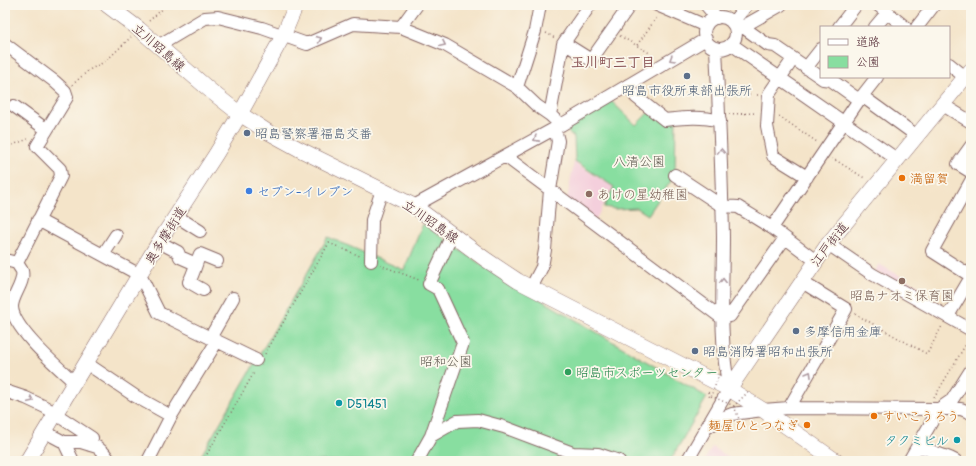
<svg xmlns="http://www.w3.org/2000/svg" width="976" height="466" font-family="Pangolin,'Klee One',sans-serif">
  <rect width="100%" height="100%" fill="#fbf7ec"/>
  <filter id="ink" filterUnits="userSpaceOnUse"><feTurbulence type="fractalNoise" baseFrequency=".025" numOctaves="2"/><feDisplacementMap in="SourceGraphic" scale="8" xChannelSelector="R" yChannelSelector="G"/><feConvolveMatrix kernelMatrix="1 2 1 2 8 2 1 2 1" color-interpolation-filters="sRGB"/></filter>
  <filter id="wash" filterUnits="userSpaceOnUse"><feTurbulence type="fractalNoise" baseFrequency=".012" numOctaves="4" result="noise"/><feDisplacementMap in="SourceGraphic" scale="16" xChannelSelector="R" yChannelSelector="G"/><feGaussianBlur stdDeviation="0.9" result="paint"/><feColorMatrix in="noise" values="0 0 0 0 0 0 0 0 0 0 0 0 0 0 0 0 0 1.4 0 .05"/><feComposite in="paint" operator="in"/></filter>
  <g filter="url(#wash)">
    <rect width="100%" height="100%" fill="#f4e4c9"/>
    <path fill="#f4cfdc" d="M574,162l39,25 -18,34 -28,-21z
      M879,264l46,26 -4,7 -46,-26z
      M712,447l23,14h-31z"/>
    <path fill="#88dea0" stroke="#697e66" d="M610,100l26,25 14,-14 26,9 -1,55 -27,40 -11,-7 -22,1 -11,-2 10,-20 -39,-26 -1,-24 -10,-9z
      M423,224l59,41 225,132 -37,64h-472l130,-224 76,33z"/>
  </g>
  <g filter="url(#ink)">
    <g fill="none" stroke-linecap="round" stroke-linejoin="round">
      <g stroke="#866462" stroke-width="14">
        <path id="minor" d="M657,5l49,21
          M706,5l11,13
          M878,5l27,22
          M704 33a16 16 0 1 1 32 0a16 16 0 1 1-32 0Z
          M732,23l15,-18
          M401,27l16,-22
          M743,27l25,18 7,1 48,33 8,1 28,20
          M839,27l17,-22
          M875,27l12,-14
          M917,27l17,-22
          M737,30l44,-25
          M564,43l27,17 39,-55
          M5,44l49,37 11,10 2,6 -30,49 23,23 1,7 -44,87
          M731,44l167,116
          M158,46l47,-28 13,-1 44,11 45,16 46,-20 48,3 44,18 72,42 20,19 13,9 11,10
          M793,59l-24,35 -2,32 6,30 34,21
          M949,64l16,13
          M806,68l15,-19
          M628,85l8,12 29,23c19,-2 36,-4 55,1
          M517,87l18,-56 5,-26
          M862,96l55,40
          M943,105l28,17
          M14,106l33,24
          M550,115l13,-71 27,-39
          M971,146l-13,18 13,8
          M505,156l218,163
          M675,175l47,31 16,1 34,21 44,33
          M971,181l-39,70 39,25
          M414,206l147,-81 145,-86
          M176,216l24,15
          M38,220l102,55 19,38 97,47
          M772,228l87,-128 18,-23
          M159,242l19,10 2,5 16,7
          M828,244l44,30 99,56
          M103,255l13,-20
          M5,260l12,3c1,2 4,6 5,8 3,12 -10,24 -10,36 1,22 46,60 62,75
          M371,261l1,-41 10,-30
          M531,288l11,-21 3,-17 5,-60 8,-49 -3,-12
          M203,290l-14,-8c5,-9 7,-19 11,-28l17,7
          M723,310l7,6 55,-78
          M948,316l23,-39
          M210,338l23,-40
          M86,363l49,33 36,20
          M5,391l21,7 19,9 47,31 -2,7
          M789,408l57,-99 -44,-27
          M708,427l14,-9 10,-4 31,-4 26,-2 150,1 13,-9 19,-30
          M45,432l19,10h17l16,5 7,6 6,8
          M431,436l32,-93 -25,-54 -9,-5 23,-49
          M64,442l9,19
          M918,446l32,12 6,3
          M148,461l23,-45 46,-75
          M417,461l14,-25 26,-15 21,-1 26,7 69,26 25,1 21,7
          M687,461l42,-72c-10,-49 -6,-102 -6,-152 -1,-63 -4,-126 -7,-189
          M909,461l30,-52h22l10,4"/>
      </g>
      <g stroke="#866462" stroke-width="16">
        <path id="major" d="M107,5l32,24 73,63 28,22 28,18 31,17 115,57 71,53 33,22 211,108 34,21 73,51
          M729,389l99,-145 143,-174
          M27,461l132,-219 57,-88 24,-40 43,-78 13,-31"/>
      </g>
      <path stroke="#866462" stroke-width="1.5" stroke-dasharray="1 3" stroke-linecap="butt" d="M149,21l18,-16
        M546,33l9,5
        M620,36l28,16 4,7
        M637,45l20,-28
        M72,85l17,-15 17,-9 25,-24
        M729,95h30
        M729,114l28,-1
        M779,116l38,26
        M5,148l23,-9
        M832,158l34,21
        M380,265l39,15
        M855,314l72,40 15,-28
        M265,354l64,-111 31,13
        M708,392l2,6
        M934,398l35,-59
        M203,461l52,-90"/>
      <use href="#minor" stroke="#fff" stroke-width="12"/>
      <use href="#major" stroke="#fff" stroke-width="15"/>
      <path stroke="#866462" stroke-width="1.5" stroke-dasharray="1 3" stroke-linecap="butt" d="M721,370l-10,26 23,10 15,-15
        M734,406l5,13"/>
    </g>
    <defs><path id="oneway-chevron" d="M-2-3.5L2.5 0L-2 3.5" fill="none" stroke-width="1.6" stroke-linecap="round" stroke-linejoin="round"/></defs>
    <g stroke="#ae9aa0">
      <use href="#oneway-chevron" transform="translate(319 39) rotate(-23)"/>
      <use href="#oneway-chevron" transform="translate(443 44) rotate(25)"/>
      <use href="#oneway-chevron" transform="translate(672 59) rotate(149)"/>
      <use href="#oneway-chevron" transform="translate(536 139) rotate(151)"/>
      <use href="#oneway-chevron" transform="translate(721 151) rotate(-92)"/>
      <use href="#oneway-chevron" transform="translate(723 281) rotate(-90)"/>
      <use href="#oneway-chevron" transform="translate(809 374) rotate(-60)"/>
      <use href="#oneway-chevron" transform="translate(31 400) rotate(25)"/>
    </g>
  </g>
  <g fill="#5c6f8a" stroke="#fbf7ec" stroke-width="1.5">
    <circle cx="687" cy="76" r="4"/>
    <circle cx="247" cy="133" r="4"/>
    <circle cx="796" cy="331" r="4"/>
    <circle cx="695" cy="351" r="4"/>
  </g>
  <g fill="#e8710a" stroke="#fbf7ec" stroke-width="1.5">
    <circle cx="902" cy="178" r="4"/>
    <circle cx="874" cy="416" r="4"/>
    <circle cx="807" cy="425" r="4"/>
  </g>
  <circle fill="#3f7fe0" stroke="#fbf7ec" stroke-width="1.5" cx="249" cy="191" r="4"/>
  <g fill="#8d6e63" stroke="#fbf7ec" stroke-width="1.5">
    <circle cx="589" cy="194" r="4"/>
    <circle cx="902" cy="281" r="4"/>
  </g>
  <circle fill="#2e9e5b" stroke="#fbf7ec" stroke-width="1.5" cx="568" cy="372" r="4"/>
  <g fill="#0f9aa8" stroke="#fbf7ec" stroke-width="1.5">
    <circle cx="339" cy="403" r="4"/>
    <circle cx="957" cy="440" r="4"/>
  </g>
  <g text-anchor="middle" stroke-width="3.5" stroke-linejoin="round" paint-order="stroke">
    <g font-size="13" fill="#4a1f2b" stroke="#fbf7ec">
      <text transform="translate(159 47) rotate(41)" y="5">立川昭島線</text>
      <text transform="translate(431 221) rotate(35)" y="5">立川昭島線</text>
      <text transform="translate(165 235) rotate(-58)" y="5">奥多摩街道</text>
      <text transform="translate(829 244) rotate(-52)" y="5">江戸街道</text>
    </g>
    <g font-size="13" fill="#4e5e75" stroke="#fbf7ec" text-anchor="start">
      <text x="687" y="95" text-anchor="middle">昭島市役所東部出張所</text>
      <text x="255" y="138">昭島警察署福島交番</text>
      <text x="804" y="336">多摩信用金庫</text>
      <text x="703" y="356">昭島消防署昭和出張所</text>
    </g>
    <g font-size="13" fill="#5d584e" stroke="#fbf7ec">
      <text x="639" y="166">八清公園</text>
      <text x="446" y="366">昭和公園</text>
    </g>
    <g font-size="13" fill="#c56008" stroke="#fbf7ec" text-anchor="start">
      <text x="910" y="183">満留賀</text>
      <text x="882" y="421">すいこうろう</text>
      <text x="799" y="430" text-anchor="end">麺屋ひとつなぎ</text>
    </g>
    <g font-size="13" fill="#366cbe" stroke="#fbf7ec" text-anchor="start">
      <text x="257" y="196">セブン-イレブン</text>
    </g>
    <g font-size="13" fill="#785e54" stroke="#fbf7ec" text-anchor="start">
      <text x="597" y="199">あけの星幼稚園</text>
      <text x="902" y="300" text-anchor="middle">昭島ナオミ保育園</text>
    </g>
    <g font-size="13" fill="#27864d" stroke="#fbf7ec" text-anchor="start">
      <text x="576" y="377">昭島市スポーツセンター</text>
    </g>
    <g font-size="13" fill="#0d838f" stroke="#fbf7ec" text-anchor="start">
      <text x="347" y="408">D51451</text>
      <text x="949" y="445" text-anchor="end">タクミビル</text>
    </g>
    <g font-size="14" font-weight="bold" fill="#875052" stroke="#fbf7ec">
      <text x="613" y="67">玉川町三丁目</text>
    </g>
  </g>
  <rect width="976" height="466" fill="none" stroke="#fbf7ec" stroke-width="20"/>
  <rect x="820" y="26" width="130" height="52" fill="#fbf7ec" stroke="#b4a19f"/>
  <rect x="828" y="39" width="20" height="6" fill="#ffffff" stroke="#b4a19f"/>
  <text x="856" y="46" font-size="12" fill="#4a1f2b">道路</text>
  <rect x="828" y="56" width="20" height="12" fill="#88dea0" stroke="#b4a19f"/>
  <text x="856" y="66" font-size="12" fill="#4a1f2b">公園</text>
</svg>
